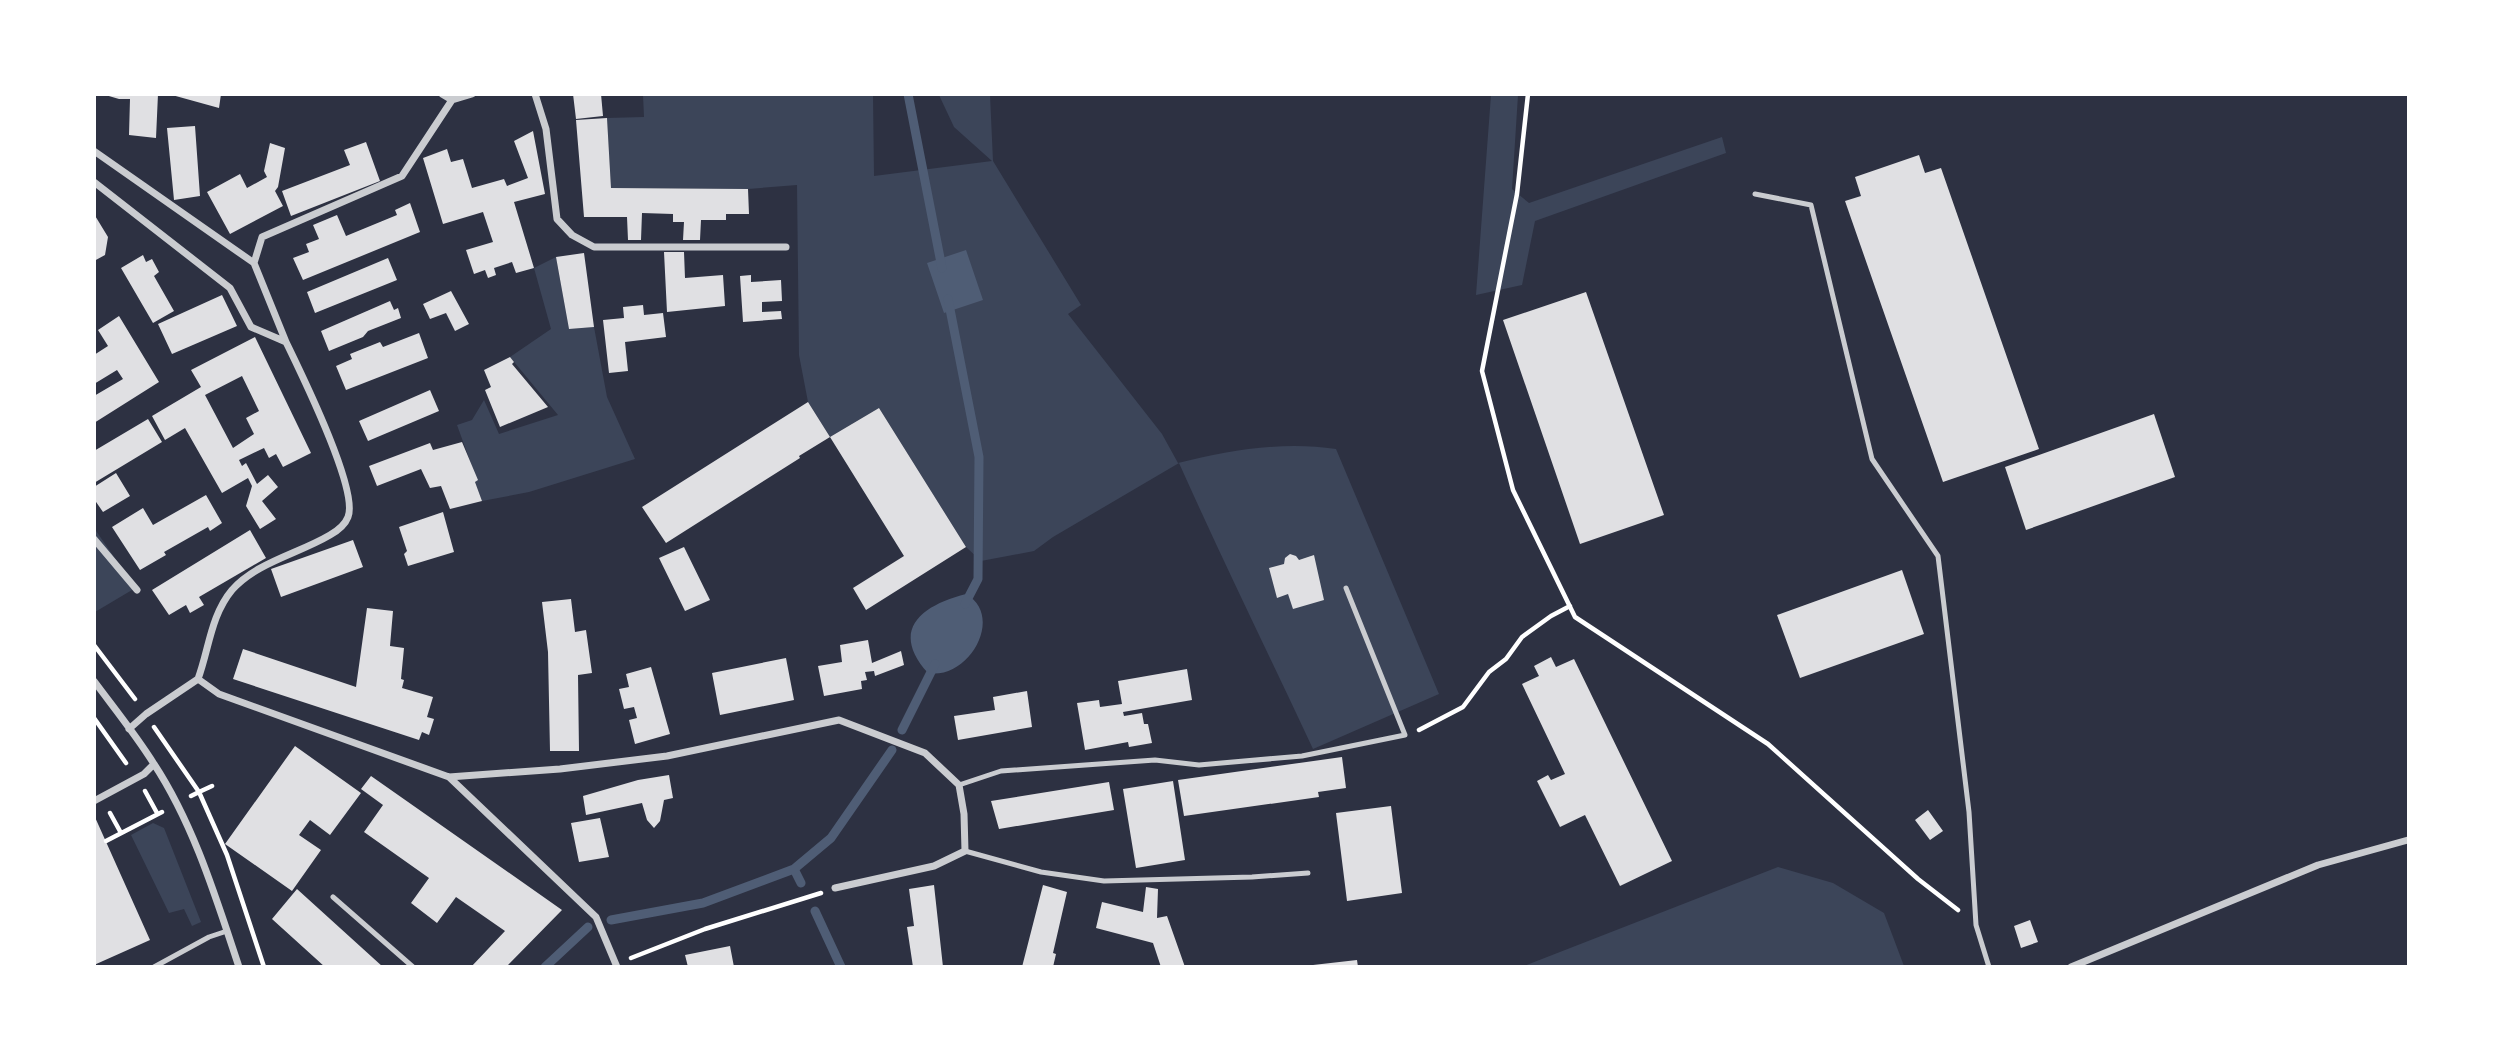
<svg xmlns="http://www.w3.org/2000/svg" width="2503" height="1061" font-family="Lora,serif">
  <rect width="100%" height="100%" fill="#2d3142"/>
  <path fill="#3c4559" d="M643,95h230l1,81 118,-15 -38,-34 -15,-32h51l3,66 88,144 -13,9 94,120 16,29c52,-13 106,-22 158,-14l103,245 -126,55c-45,-96 -91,-190 -134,-286l-126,74 -19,14 -53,10 -15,-14 -87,-139 -49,29 -22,-35 -9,-47 -2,-170 -49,4 -137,-1 -4,-70 37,-1z
    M1491,95h27l-6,94 17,14 193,-66 4,16 -191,68 -13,64 -46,10z
    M556,257l13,72 25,-2 13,70 28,62 -106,33 -47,9 -7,-19 2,-2 -20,-55 15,-5 12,-20 15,34 59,-19 -48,-58 41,-28 -17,-61z
    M94,528l43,62h-5l-37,22z
    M153,823l11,5 37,94 -9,4 -8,-17 -15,4 -38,-78z
    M1778,867l55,16 51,30 20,53h-380z"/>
  <path fill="#4f5d75" d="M966,250l17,50 -39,13 -17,-50z
    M966,594c39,22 3,86 -38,79 -39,-43 -6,-68 38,-79z"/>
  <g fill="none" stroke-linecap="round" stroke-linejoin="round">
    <path stroke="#4f5d75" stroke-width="9" d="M908,94l34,174
      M948,299l31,158 -1,122 -13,25
      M902,730l33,-66
      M794,869l7,14
      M815,911l26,56
      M611,920l92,-17 91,-34 37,-31 61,-88
      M545,967l43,-40"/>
  </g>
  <path fill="#e0e0e3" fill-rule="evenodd" d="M102,94h56l-2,44 -27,-3 1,-36h-11z
    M172,94h49l-2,14 -47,-13z
    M573,94h28l2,22 -27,3z
    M607,118l4,70 137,1 1,25h-23v6h-25l-1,20h-17l1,-18h-11v-8l-31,-1 -1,27h-13l-1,-23h-43l-8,-97z
    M195,126l5,70 -26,4 -7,-72z
    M533,131l12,63 -31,8 20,66 -18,5 -4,-11 -18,6 2,7 -8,3 -3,-8 -11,4 -8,-24 27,-8 -10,-30 -40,12 -20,-66 24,-9 4,13 12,-3 9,29 32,-9 3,7 21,-8 -14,-37z
    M366,142l14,39 -89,35 -9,-25 68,-26 -6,-15z
    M270,143l15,5 -7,39 -3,4 8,15 -53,28 -23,-42 33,-18 7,14 20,-11 -3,-6z
    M1919,155l6,18 16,-5 98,281 -96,33 -98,-281 16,-5 -6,-19z
    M410,203l10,29 -117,48 -10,-22 16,-6 -3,-8 13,-5 -6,-14 24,-10 9,21 51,-21 -2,-5z
    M94,214l14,23 -3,18 -11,6z
    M664,252h20l1,26 38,-3 2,31 -58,6z
    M584,253l10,74 -25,2 -13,-72z
    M143,255l3,7 6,-3 7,13 -5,4 20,35 -21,12 -32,-55z
    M388,258l9,22 -82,33 -8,-21z
    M751,275v7l30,-2 1,21 -20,1v10l19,-1 1,8 -39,3 -3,-46z
    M451,291l18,33 -14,7 -9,-18 -16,6 -7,-15z
    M1586,292l78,223 -84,29 -77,-224z
    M222,295l15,31 -65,28 -14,-30z
    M390,301l4,9 4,-2 3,10 -33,13 -5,6 -34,14 -8,-20z
    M643,305l1,10 19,-2 3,24 -41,5 3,29 -19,2 -6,-53 21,-2 -1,-11z
    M119,316l40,66 -65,41v-27l29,-17 -6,-9 -23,14v-29l14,-9 -10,-16z
    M419,333l9,25 -82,32 -10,-24 16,-7 -2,-5 30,-12 3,5z
    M255,337l56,116 -28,14 -7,-13 -7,4 -5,-10 -25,12 3,6 4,-3 11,21 11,-9 10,12 -16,14 14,18 -16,10 -14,-23 6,-20 -4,-8 -26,15 -37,-65 -20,12 -13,-24 49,-29 -10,-17zM242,376l17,35 -13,7 8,16 -21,14 -28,-53z
    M510,357l4,5 -2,2 36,43 -48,20 -15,-37 6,-3 -7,-17z
    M430,390l9,21 -71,30 -9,-20z
    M808,402l22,35 49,-29 87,139 -100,63 -13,-22 51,-32 -74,-119 -31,19 1,2 -134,85 -24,-36z
    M2154,414l21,63 -149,53 -21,-63z
    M148,419l14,23 -68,41v-32z
    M462,442l16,38 -3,2 7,19 -32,8 -9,-23 -11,2 -9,-19 -44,17 -8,-20 61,-23 3,7z
    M116,473l14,23 -27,16 -9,-13v-12z
    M206,495l16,28 -12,8 -2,-4 -44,25 2,3 -26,15 -28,-43 31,-19 10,17z
    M443,512l11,40 -46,14 -4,-12 3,-3 -8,-24z
    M250,530l16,28 -67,39 5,8 -14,8 -4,-8 -17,10 -17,-25z
    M353,540l10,27 -82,30 -10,-28z
    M684,547l26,53 -25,11 -26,-53z
    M1290,554l6,2 3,4 15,-5 10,45 -31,9 -5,-15 -11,4 -8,-30 15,-4 1,-6z
    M1902,570l22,64 -124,44 -23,-63z
    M571,599l4,33 11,-2 6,43 -14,2 1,76h-29l-2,-99 -6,-50z
    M367,608l26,3 -3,35 14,2 -3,31 3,1 -2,8 31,9 -6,20 7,2 -5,16 -7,-3 -3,8 -186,-61 10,-30 113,38z
    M868,640l4,23 29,-12 3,14 -29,11 -1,-5 -9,1 2,8 -6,1 1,8 -38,7 -6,-30 24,-4 -2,-17z
    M1551,657l5,10 18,-8 98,202 -52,25 -35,-71 -25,12 -23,-46 11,-6 3,5 14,-6 -43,-90 17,-8 -5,-10z
    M786,658l8,42 -74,15 -8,-42z
    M651,667l19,67 -35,10 -6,-24 8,-2 -3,-11 -10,2 -5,-20 10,-2 -3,-13z
    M1187,669l5,31 -69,12 1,4 18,-3 2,11h4l4,19 -23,4 -1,-5 -43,8 -8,-47 22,-3 1,7 22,-3 -4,-23z
    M1027,691l5,36 -74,13 -4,-24 41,-6 -2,-13z
    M295,746l66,47 -31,42 -20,-15 -11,15 22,15 -29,41 -67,-47z
    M1342,757l4,31 -28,4 1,5 -135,19 -6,-36z
    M669,775l4,23 -9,2 -4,21 -6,7 -7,-8 -5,-17 -56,12 -3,-19 55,-16z
    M371,776l191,134 -56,57h-35l34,-36 -49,-34 -19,26 -26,-20 18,-25 -65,-46 19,-27 -22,-16z
    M1173,781l12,79 -49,8 -13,-79z
    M1109,782l5,28 -115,19 -8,-28z
    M1391,806l11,87 -55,8 -11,-88z
    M1928,810l15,21 -13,9 -15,-20z
    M94,815l56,125 -56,25z
    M600,818l9,39 -30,5 -8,-39z
    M934,885l9,82h-30l-6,-40 7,-1 -5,-37z
    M1043,885l24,7 -14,61 3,1 -3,13h-31z
    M1146,887l12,2 -1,29 10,-2 18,51h-24l-8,-24 -57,-15 6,-26 41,10z
    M297,889l86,78h-58l-53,-48z
    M2030,920l8,22 -17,6 -7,-22z
    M730,946l4,21h-46l-3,-12z
    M1357,960l1,7h-45v-2z"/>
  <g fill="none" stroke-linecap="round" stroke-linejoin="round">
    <path stroke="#fff" stroke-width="4.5" d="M1528,94l-11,100 -35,177 31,119 62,127 193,127 150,135 40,31
      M94,645l41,54
      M94,718l32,45
      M154,727l45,65 13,-6
      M1419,730l44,-23 26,-35 17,-13 16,-22 29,-21 19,-10
      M145,791l12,22
      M191,796l8,-4 28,63 37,112
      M110,813l11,20
      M106,841l56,-29
      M631,958l74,-29 116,-36"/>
    <path stroke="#caccd0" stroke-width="5" d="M1755,194l56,11 61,254 66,97 31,256 7,113 13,42
      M959,785l42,-14 154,-11 44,5 103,-9 103,-21 -59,-147
      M965,851l76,21 63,9 148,-4 56,-4
      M333,897l80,70
      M154,967l55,-30 18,-6"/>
    <path stroke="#caccd0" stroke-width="7" d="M442,94l10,6
      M535,94l11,35 11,90 15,16 22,12h192
      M452,100l20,-6
      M94,151l160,112
      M94,182l136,106 21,39 35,15c14,29 73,148 62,175 -3,8 -11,14 -18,18 -32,19 -73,27 -98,55 -21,25 -23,59 -34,89
      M286,342l-32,-79 8,-26 140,-61 50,-76
      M94,539l43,51
      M198,679l21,15 230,83 111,-8 107,-13 172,-36 86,33 34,32 5,29 1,37 -31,15 -99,22
      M94,681c20,27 42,54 60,83 40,61 62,134 85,203
      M129,729l17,-15 52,-35
      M449,777l147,140 21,50
      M94,801l50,-27 10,-10
      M2071,967l247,-102 90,-25"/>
  </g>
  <rect width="2503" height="1061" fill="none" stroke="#ffffff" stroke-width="192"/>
</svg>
